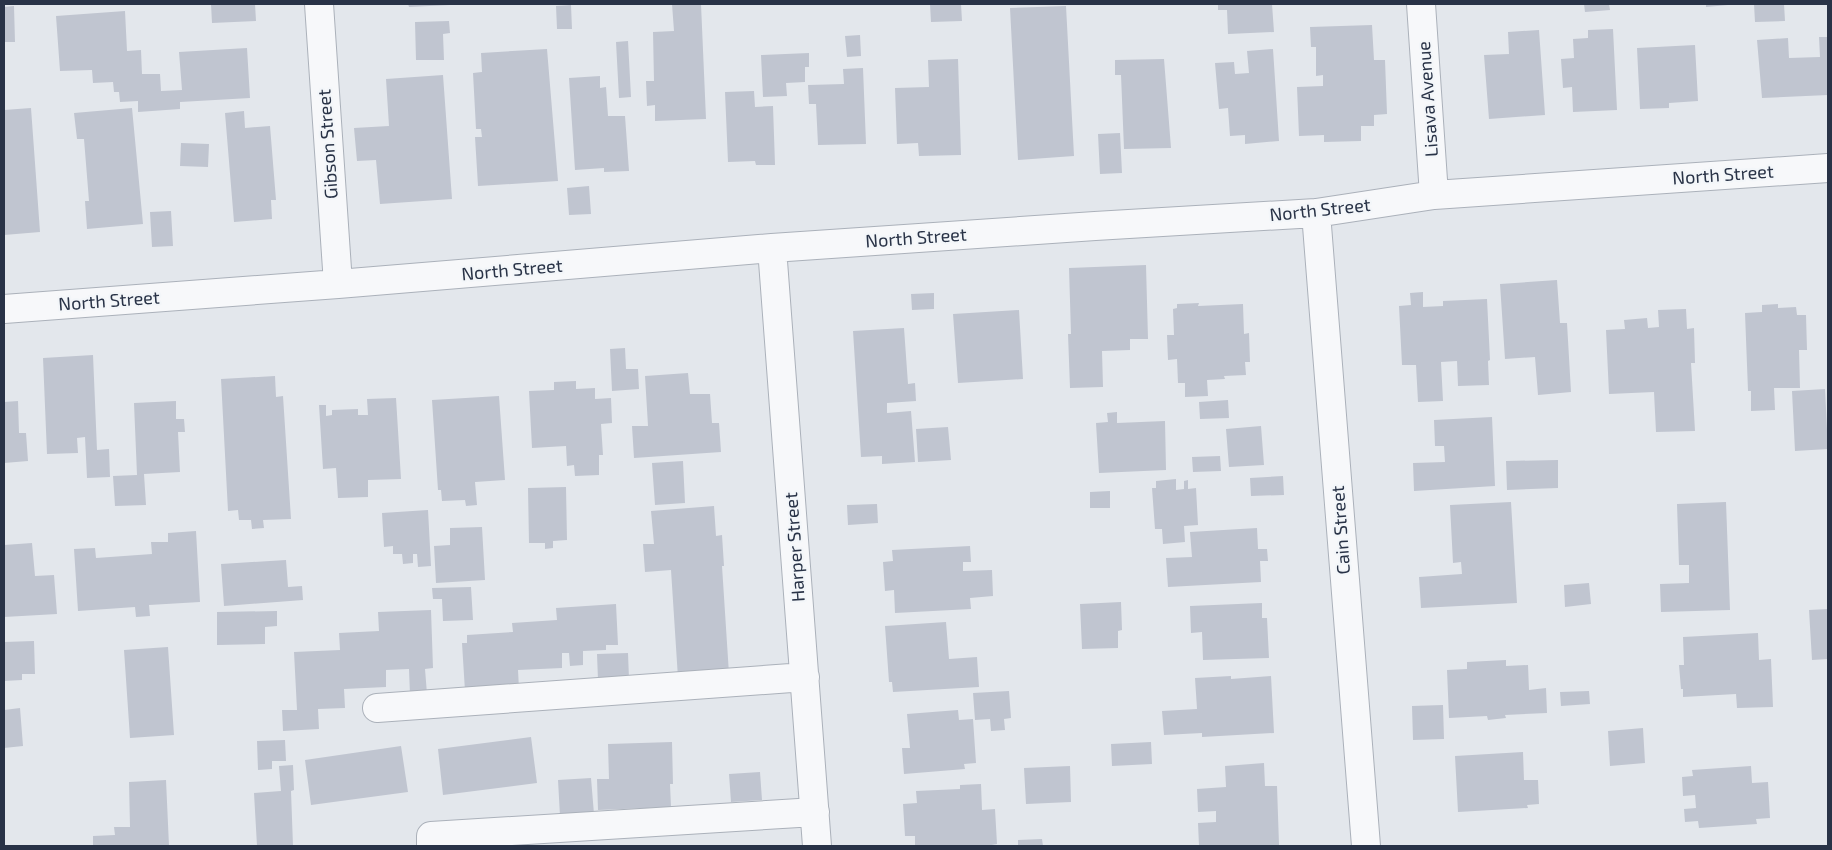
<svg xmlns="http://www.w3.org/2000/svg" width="1832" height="850" font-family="'Exo 2',sans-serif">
  <rect width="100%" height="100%" fill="#e3e7ec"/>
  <path fill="#c0c5d0" d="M211,4h44l1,17 -44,2z
    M408,4h42v1l-41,2z
    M672,4h29l5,115 -51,2v-16l-8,1 -1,-25h8l-1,-49 21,-1z
    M930,4h31l1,17 -31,1z
    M1218,4h54l2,28 -46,2 -1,-24h-9z
    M1584,4h25l1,6 -25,2z
    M1706,4h22v1l-22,2z
    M1754,4h30l1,17 -30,1z
    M571,5l1,24h-15l-1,-23z
    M14,6l1,36h-11v-35z
    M1066,6l8,150 -56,4 -8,-152z
    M125,11l2,40 14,-1 1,24h18l1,17 21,-1 -3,-38 68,-4 3,50 -70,4v7l-42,3v-11l-18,1 -1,-10h-5l-1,-10 -20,1 -1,-13 -32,1 -4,-55z
    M449,21l1,12 -7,1 1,26h-28l-1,-38z
    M1372,25l2,35h11l2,54 -13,1v11h-13v15l-37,1v-7l-25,1 -2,-49 26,-1v-11l-7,1v-29h-5l-1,-20z
    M1613,29l4,81 -44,2 -1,-25 -9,1 -2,-29 13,-1 -1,-19 15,-1v-8z
    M1539,30l6,85 -56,4 -5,-64 25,-1 -1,-22z
    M860,35l1,21 -14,1 -2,-21z
    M1819,37h9v58l-66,3 -5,-58 31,-2 1,20 31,-1z
    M628,41l3,56 -12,1 -3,-56z
    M1695,45l3,56 -29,2v5l-29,1 -3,-61z
    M547,49l11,132 -80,5 -3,-49h7l-1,-8h-5l-3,-56 9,-1 -1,-19z
    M1273,49l6,92 -34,3v-9l-15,1 -2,-28 -9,1 -4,-46 19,-1 1,12 14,-1 -2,-22z
    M809,53v14h-4v15l-19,1 1,13 -24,1 -2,-42z
    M958,59l3,96 -42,1 -1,-13 -21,1 -2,-56 34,-1 -1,-27z
    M1164,59l7,89 -47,1 -3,-74h-6v-15z
    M863,68l3,76 -48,1 -2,-41h-7l-1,-19 36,-1 -1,-15z
    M443,75l9,124 -72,5 -4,-44 -19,1 -3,-33 35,-2 -3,-47z
    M600,76v12l6,-1 2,29h17l4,55 -25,1v-4l-29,2 -6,-92z
    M754,91l1,16 18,-1 2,59h-19l-1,-4 -27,1 -3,-70z
    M31,108l9,124 -36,3v-125z
    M132,108l11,116 -56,5 -2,-28h4l-5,-62h-7l-3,-26z
    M244,111l1,17 25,-2 6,74h-5l1,19 -38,3 -9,-109z
    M1120,133l2,40 -22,1 -2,-40z
    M181,143l28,1 -1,23 -28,-1z
    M589,186l2,28 -22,1 -2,-27z
    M171,211l2,35 -21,1 -2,-35z
    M1146,265l2,74h-18v11l-28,1 1,36 -33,1 -2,-54h3l-2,-66z
    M1557,280l3,43h7l4,69 -33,3 -3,-38 -30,2 -5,-75z
    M1423,292v15l20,-1v-5l44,-2 3,61 -2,1 1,24 -31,1 -1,-25 -16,1 2,39 -25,1 -2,-37h-14l-3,-59 12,-1 -1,-12z
    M934,293v16l-22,1 -1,-16z
    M1199,303l-1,3 45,-2 1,30 5,-1 1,29h-5l1,13 -22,1 1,3 -18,1 1,16 -23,1v-14h-7l-1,-24 -9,1 -1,-25h7l-1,-26 4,-1v-4z
    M1778,304v4l18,-1 1,8h9l1,35h-8l1,38h-26l1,22 -24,1v-20h-3l-3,-78 17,-1v-7z
    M1686,309l1,20 7,-1 1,35h-4l4,68 -39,1 -2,-40 -45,2 -3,-64 19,-1 -1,-9 23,-2 1,10 11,-1 -1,-17z
    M1019,310l4,69 -65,4 -5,-69z
    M904,328l4,56 7,-1 1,18 -29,2v10l24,-2 4,51 -33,2v-8l-21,1 -8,-126z
    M625,348l1,21h12l1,20 -27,2 -2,-42z
    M93,355l4,95 12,-1 1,28 -23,1 -2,-41 -8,1 1,15 -31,1 -4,-96z
    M688,373l2,21h20l2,29h7l2,29 -87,6 -2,-32h16l-3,-50z
    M275,376l1,21 7,-1 8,123 -28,1 1,8 -12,1 -1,-9h-12l-1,-10 -10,1 -7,-132z
    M576,381v8l19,-1v11l16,-1 1,25 -11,1 2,31h-4v20l-24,1 -1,-11 -7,1 -1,-20 -34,2 -3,-57 25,-1v-8z
    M1825,389l3,60 -33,2 -3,-60z
    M499,396l6,84 -30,2 2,23 -11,1 -1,-6 -23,1 -1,-11h-3l-6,-90z
    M396,398l5,81 -33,1v17l-30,1 -2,-30 -13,1 -4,-64h7v11l6,-1v-5l26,-1v6h10l-1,-16z
    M1228,400l1,18 -29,1 -1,-17z
    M18,401l1,32h7l2,28 -24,2v-61z
    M176,401v18h8l1,13h-7l2,40 -36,2 2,31 -31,1 -2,-30 24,-1 -3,-72z
    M1117,412v11l48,-2 1,49 -67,3 -3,-50 12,-1 -1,-9z
    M1492,417l3,69 -81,5 -1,-28 32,-1 -1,-16h-9l-1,-26z
    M1261,426l3,39 -35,2 -3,-38z
    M948,427l3,33 -33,2 -2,-33z
    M1220,456l1,15 -28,1 -1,-15z
    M1558,460v28l-51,2 -1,-29z
    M683,461l2,42 -30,2 -3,-42z
    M1283,476l1,19 -33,1 -1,-18z
    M1176,479v11l8,-1v-8l4,-1v9l8,-1 2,37 -14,1 1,16 -22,2 -1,-15h-7l-3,-41h4v-7z
    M566,487l1,53 -14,1v7l-8,1v-6h-16l-1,-55z
    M1110,491v17h-20v-16z
    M1511,502l6,101 -96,5 -2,-31 43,-3 -1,-12 -8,1 -3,-58z
    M1726,502l4,108 -69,2 -1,-28 29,-1v-18h-10l-2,-61z
    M877,504l1,19 -30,2 -1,-20z
    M714,506l2,30 6,-1 2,31h-2l7,108 -51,4 -7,-108 -26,2 -2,-28h11l-3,-33z
    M428,510l3,56 -13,1 -1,-13h-4v9l-10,1 -1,-10h-9v-8l-9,1 -2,-34z
    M482,527l3,53 -49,3 -2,-37 16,-1v-17z
    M1257,528l1,21h9l1,12h-8l1,21 -93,5 -2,-29 26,-1 -2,-25z
    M196,531l4,71 -51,3 1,11 -14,1 -1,-10 -57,4 -4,-62 21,-1 1,10 56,-4 -1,-12h17v-9z
    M32,543l3,33 19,-1 3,39 -53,3v-72z
    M970,546l1,16h-8v9l29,-1 1,26 -23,2 1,11 -76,4 -1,-23 -9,1 -2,-29 10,-1 -1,-11z
    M286,560l2,27 14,-1 1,14 -79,6 -3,-42z
    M1589,583l2,21 -26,3 -1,-22z
    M471,587l2,33 -30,1 -1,-22h-9l-1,-11z
    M1121,602l1,28 -4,1v17l-36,1 -2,-45z
    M1262,603v15h5l2,40 -66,2 -1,-28 -11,1 -1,-27z
    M616,604l2,41h-12v5l-23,1v14l-13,1 -1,-13h-7v15l-44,2 1,19 -54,2 -3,-48h5v-8l46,-3 -1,-9 45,-3 -1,-12z
    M1828,609v50l-16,1 -3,-50z
    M431,610l2,58 -8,1 2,25 -17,1 -1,-26 -23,1v17l-42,2 1,19 -27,1 1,20 -36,2 -1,-21h15l-3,-58 46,-2 -1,-17 40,-2 -1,-19z
    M277,611v15l-12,1v17l-48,1v-33z
    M946,622l3,37 28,-2 2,30 -86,5 -1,-10h-3l-4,-56z
    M1758,633l1,27 12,-1 2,48 -36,1 -1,-14 -53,3v-8h-2l-2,-24h5l-1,-28z
    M34,641l1,33h-13v6l-18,1v-39z
    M168,647l6,88 -44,3 -6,-88z
    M628,653l1,26 -31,1 -1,-26z
    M1506,660v6l22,-1 1,25 17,-2 1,25 -42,2 1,3 -18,2 -1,-4 -38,2 -2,-48 20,-1v-7z
    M1231,676v3l40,-3 3,57 -72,4v-4l-38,2 -2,-24 35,-2 -2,-31z
    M1009,691l2,27 -7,1 1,11 -14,1 -1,-12 -15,1 -2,-27z
    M1589,691l1,13 -29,2 -1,-14z
    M1443,705l1,34 -31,1 -1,-34z
    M20,708l3,38 -19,2v-38z
    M958,710l1,10 14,-1 3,44 -12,1 1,5 -61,5 -2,-26h8l-3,-34z
    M1643,728l2,35 -35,3 -2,-35z
    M531,737l6,46 -94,12 -5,-46z
    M285,740l1,21h-14v8l-14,1 -1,-29z
    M672,742l1,42h-3l1,23 -73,3 -1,-31h12l-1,-35z
    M1151,742l1,22 -40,2 -1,-22z
    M401,746l7,46 -97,13 -6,-45z
    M1523,752l1,28h14l1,24 -12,1 1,3 -70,4 -3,-56z
    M1264,763l1,23h12l2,59 -80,1 -1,-23 18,-1v-11l-18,1 -1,-23 29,-2 -1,-21z
    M293,765l1,25 -3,1 2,55h-36l-3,-53 27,-2 -2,-25z
    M1070,766l1,36 -45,2 -2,-36z
    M1751,766l1,17 16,-1 2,36 -14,1 1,5 -58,4 -1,-7 -13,1 -1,-13 12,-1 -1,-13 -12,1 -1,-19 11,-1 -1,-6z
    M760,772l2,28 -31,2 -2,-28z
    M591,778l3,36 -34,2 -2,-36z
    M166,780l3,66h-76v-10l22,-1 -1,-8h16l-1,-45z
    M981,784l1,26 13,-1 2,35 -11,2h-71v-10h-10l-2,-32 14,-1 -1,-12 44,-2v-4z
    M1042,839l1,7h-25v-6z"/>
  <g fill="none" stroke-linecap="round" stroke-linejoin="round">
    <g stroke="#abb1ba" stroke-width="30">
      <path id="minor" d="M319,4l19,280
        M1421,4l13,191
        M1316,213l50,633
        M772,248l45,598
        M4,309l334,-25 434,-36 323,-22 221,-13 118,-18 394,-27
        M377,708l428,-31
        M431,846v-10l384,-24"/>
    </g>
    <use href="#minor" stroke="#f7f8fa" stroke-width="28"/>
  </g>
  <g text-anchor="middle" stroke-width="4.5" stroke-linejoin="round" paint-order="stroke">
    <g font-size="18" fill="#293347" stroke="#f3f6f9">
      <text transform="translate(1428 99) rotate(-94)" y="6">Lisava Avenue</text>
      <text transform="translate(328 144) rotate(-94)" y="6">Gibson Street</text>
      <text transform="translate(1723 175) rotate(-4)" y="6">North Street</text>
      <text transform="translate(1320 210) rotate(-6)" y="6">North Street</text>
      <text transform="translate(916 238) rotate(-4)" y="6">North Street</text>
      <text transform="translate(512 270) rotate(-5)" y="6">North Street</text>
      <text transform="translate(109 301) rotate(-4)" y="6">North Street</text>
      <text transform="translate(1341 530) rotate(-94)" y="6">Cain Street</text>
      <text transform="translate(795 547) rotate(-94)" y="6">Harper Street</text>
    </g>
  </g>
  <rect width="1832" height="850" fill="none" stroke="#293347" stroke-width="10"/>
</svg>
